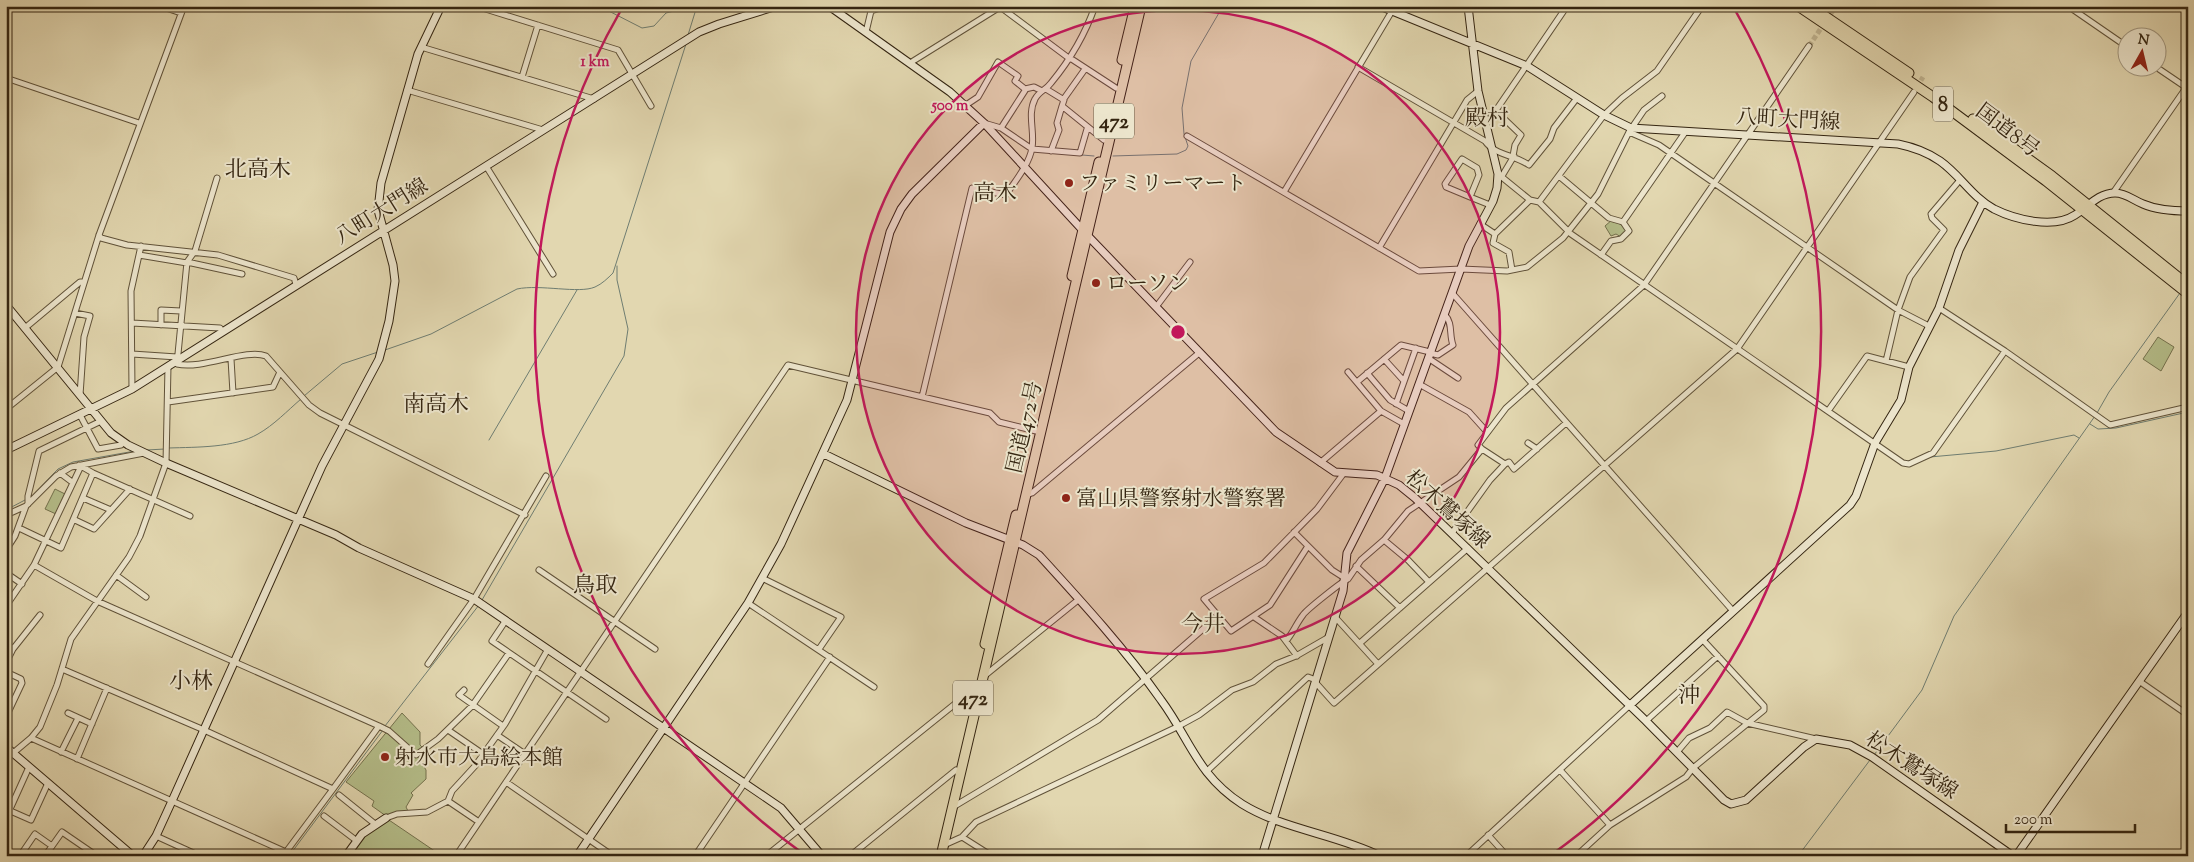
<svg xmlns="http://www.w3.org/2000/svg" width="2194" height="862" font-family="'Sorts Mill Goudy','Noto Serif JP',serif">
  <rect width="100%" height="100%" fill="#e2d7b0"/>
  <filter id="stains"><feTurbulence type="fractalNoise" baseFrequency=".004" numOctaves="4"/><feColorMatrix values="0 0 0 0 .2 0 0 0 0 .09 0 0 0 0 .02 0 0 0 .5 -.17"/></filter>
  <radialGradient id="worn" r=".72"><stop offset=".6" stop-color="#630" stop-opacity="0"/><stop offset="1" stop-color="#630" stop-opacity=".3"/></radialGradient>
  <path fill="#b5be8a" stroke="#74724e" d="M1613,219l15,11 -7,7 -5,-3 -5,2 -6,-10z
    M2158,337l16,10 -13,24 -18,-12z
    M55,489l10,5 -9,20 -11,-5z
    M402,713l18,19v13l3,3 -7,5 10,17v9l-15,14 2,2 -7,12 2,4 -22,5 -14,-10 2,-5 -28,-19z
    M386,818l56,38h-95l15,-22z"/>
  <g fill="none" stroke-linecap="round" stroke-linejoin="round">
    <path stroke="#6f7d71" stroke-width="1" d="M599,6l43,22 12,-2 12,-13 28,-7
      M688,35l9,-29
      M1082,155l12,1
      M1113,156l64,-2 9,-4 2,-4 -4,-12 -2,-26 9,-47 32,-55
      M385,350l46,-16 86,-45c23,-5 62,5 78,-2 7,-3 13,-9 18,-14l73,-229
      M304,396l38,-32 36,-12
      M2097,413l12,-21 71,-99
      M2090,424l8,5 18,-1 72,-16
      M489,440l88,-150
      M169,448c28,-1 65,0 89,-14 16,-9 29,-23 43,-35
      M147,450l18,-1
      M1930,457l66,-6 78,-16 5,3
      M31,497l27,-28 15,-7 62,-11
      M6,510l19,-10
      M482,600l142,-244 4,-27 -11,-49v-14
      M385,726l94,-121
      M1874,755l48,-65 32,-74 141,-200
      M289,856l94,-126
      M1798,856l72,-96"/>
    <path stroke="#bfb390" stroke-width="5" stroke-dasharray="5 2.5" stroke-linecap="butt" d="M1809,46l27,-40
      M1917,87l6,-10"/>
    <g stroke="#605239" stroke-width="7">
      <path id="street" d="M160,6l21,7
        M476,6l142,44 33,56
        M999,6l71,53
        M2068,6l58,40
        M866,32l5,-21 15,-5
        M421,47l173,52
        M1070,58l46,30
        M910,63l90,-56
        M1358,67l127,74c9,14 30,14 44,24l21,-26 4,-11 23,-30
        M2156,67l31,21
        M522,77l16,-52
        M6,78l133,45
        M1046,89l18,11 -2,6 42,34
        M407,90l136,40
        M1662,96l-18,14 -15,22 30,13 239,165 31,16
        M1063,100l22,-31
        M966,105l12,-8 20,-35 20,14 -3,5 10,8 9,-2 8,4
        M1496,111l25,24 -6,10 -2,11
        M984,123l17,5 31,21 48,4 7,-24
        M1486,125l81,-119
        M1001,128l25,-39
        M1187,136l232,135 42,-2 46,2 20,-4 36,-29 35,-44 31,-62
        M1051,151l8,-21 -2,-7 5,-17
        M486,166l67,108
        M1498,174l32,26 9,2 32,32 332,229 6,1 24,-11 72,-102
        M1502,176l12,-20
        M1559,176l50,42 14,4
        M217,178l-22,73 -8,11 -10,102c26,6 69,-16 89,-8l43,49 11,8 205,102
        M1284,192l108,-181
        M2113,193l75,-108
        M1470,197l-24,-10 -1,-3 17,-25 15,9 2,7 -9,22 20,8
        M1539,202l65,-87 18,-17 35,-27 45,-65
        M1480,224l15,10 35,-34
        M1495,234l-2,9 16,9 3,18
        M99,235l2,3 26,7 91,10 76,23 2,6
        M1379,248l88,-148 11,-9
        M139,255l48,8
        M1601,255l10,-14 10,-2 8,-8 -6,-9 63,-91
        M187,262l55,12
        M1453,294l280,317
        M1156,307l34,-45
        M1939,308l66,43 105,74 78,-18
        M75,313l15,3 -6,21 -4,58
        M132,323l88,5 2,3
        M161,325v-15l20,1
        M25,328l55,-46h4
        M1430,353l8,2 15,-10c-4,-10 0,-22 -8,-30
        M132,354l45,3
        M1428,358l30,20
        M231,359l2,34
        M1384,359l20,22
        M1886,361l12,-51 12,-33 34,-47 -12,-12 -1,-4 29,-34
        M1348,372l33,39 23,13
        M1367,373l23,27 19,11
        M1357,382l44,-37 29,7
        M1419,384l50,28 18,20
        M132,389l-1,-98 10,-45
        M922,397l50,-209 34,7c9,-14 23,-30 26,-47 3,-16 -5,-34 3,-49 4,-8 11,-9 16,-16 19,-23 34,-48 44,-77
        M168,402l105,-15 7,-15
        M1396,404l20,-56
        M6,409l52,-42 41,-132 85,-229
        M1828,411l39,-55 42,11
        M80,415l18,34 23,-4 3,-3
        M1528,443l9,6
        M1482,449l23,15 4,-2 5,7 52,-46
        M1320,463l61,-52
        M79,465l14,8 97,43
        M60,473l12,9
        M1026,495l6,-2 167,-140
        M83,498l28,12
        M28,504v-8l11,-45 62,-30
        M26,506l30,-30 15,-9 73,-14
        M6,515l20,-9 -11,30 -9,14
        M75,520l19,9 36,-40
        M19,528l42,20 32,-75
        M1294,532l38,38 11,7
        M1452,533l38,-53 15,-16
        M1384,540l24,20 21,22
        M1308,546l-38,59 -39,26 -27,-32 60,-36 53,-54 27,-36
        M34,565l63,36 282,125 10,5 27,24 22,-16 34,-33 37,-53
        M1356,566l44,42
        M539,570l116,79
        M6,573l16,11
        M116,575l30,22
        M762,578l79,39 -22,32
        M748,603l126,84
        M6,606l28,-41 47,-99
        M1254,617l28,19 15,20
        M1335,617l43,47
        M506,620l-14,21 114,78
        M1286,641c7,-8 10,-17 17,-26 3,-5 41,-35 45,-36l13,-19 23,-20 24,-29 51,-34 23,-28 -4,-4 28,-37 138,-123 165,-239
        M1360,643l108,-95
        M6,644l7,5
        M6,663l7,-14 27,-34
        M428,664l46,-65 72,-123
        M62,669l142,61 129,59 -50,67
        M6,672l15,7 1,4 -16,34
        M983,677l95,-77
        M2139,681l49,34
        M1316,683l18,20 403,-354 177,-257
        M464,690l-5,5 44,31
        M68,713l24,11
        M1646,721l72,-65
        M448,730l35,24
        M497,735l28,19
        M31,738l255,114
        M61,752l17,-34
        M1677,752l12,-14 21,-10 17,-16 20,11 69,16
        M6,759l25,-21 9,-11 17,-42 14,-46 58,-82 11,-21 26,-73 2,-97
        M77,759l30,-71
        M1560,770l50,55
        M1206,772l102,-95 8,3
        M506,782l107,74
        M333,789l46,-63
        M339,795l36,29
        M448,801l31,21
        M953,807l145,-87 120,-104
        M6,809l25,11 17,-37
        M324,816l33,25
        M6,818l23,-51
        M386,818l11,-4 30,-2 21,-11 4,-10 23,-25 30,-42 43,-75
        M1488,835l19,21
        M156,836l44,20
        M962,837l30,19
        M944,845l18,-8 14,-15 201,-95 22,-12 33,-25 21,-8 23,-18 20,-8 33,-19
        M49,851l7,5
        M6,853l4,3
        M20,856l15,-22 17,12
        M45,856l17,-24 35,24
        M456,856l332,-491 202,48 9,9 37,9
        M695,856l135,-199
        M766,856l210,-169
        M850,856l106,-86
        M1466,856l163,-150
        M1576,856l34,-31 76,-48 7,-9 71,-58v-4l-62,-67"/>
    </g>
    <g stroke="#342511" stroke-width="9">
      <path id="secondary" d="M829,6l121,86 34,31 104,113 188,196 59,40 42,3 22,10 16,13 231,223 78,79 7,4 15,-4 58,-53 12,-8 34,6 22,12 141,99
        M1380,6l147,60 77,49 27,13 267,16c15,3 29,8 42,17 20,14 32,36 54,48 22,11 60,20 81,6 13,-8 23,-22 40,-22 11,0 18,7 28,11 14,6 29,7 45,7
        M6,305l105,128 17,12 38,18 170,72 23,13 115,51 307,209 41,48
        M6,450l126,-61 567,-357 20,-8 58,-18
        M824,454l142,69 57,22 16,10c42,46 86,94 122,145 29,39 36,75 81,104 42,26 94,30 138,52
        M1629,706l221,-201 6,-9 19,-53 26,-43 8,-33 30,-59 20,-58 24,-48
        M6,747l127,109
        M143,856l13,-20 16,-35 150,-335 57,-107 10,-38 6,-40 -2,-16 -15,-55 3,-27 37,-129 23,-48
        M346,856l16,-22 24,-16
        M577,856l171,-253 33,-59 66,-144 43,-168 11,-23 11,-15 72,-71
        M1262,856l81,-265 4,-38 38,-75 84,-232 24,-45 4,-13 1,-14 -20,-83 -10,-85
        M2016,856l172,-244"/>
    </g>
    <g stroke="#342511" stroke-width="11">
      <path id="highway" d="M1798,6l135,91 113,84 142,113
        M1810,6l99,67
        M1122,60l13,-54
        M1973,119l79,57 136,109
        M1072,276l27,-114
        M985,644l31,-129
        M941,856l200,-850"/>
    </g>
    <use href="#street" stroke="#ece5cc" stroke-width="5"/>
    <use href="#secondary" stroke="#ece5cc" stroke-width="7"/>
    <use href="#highway" stroke="#e2d7b0" stroke-width="9"/>
  </g>
  <circle cx="1178" cy="332" r="322" fill="#c2185b" fill-opacity=".12"/>
  <g fill="none" stroke="#c2185b" stroke-width="2.5">
    <circle cx="1178" cy="332" r="322"/>
    <path d="M805 855A643 643 0 0 1 621 10M1735 10A643 643 0 0 1 1551 855"/>
  </g>
  <g fill="#8f2418" stroke="#ece5cc" stroke-width="2">
    <circle cx="1069" cy="183" r="5"/>
    <circle cx="1096" cy="283" r="5"/>
    <circle cx="1066" cy="498" r="5"/>
    <circle cx="385" cy="757" r="5"/>
  </g>
  <g text-anchor="middle" stroke-width="4" stroke-linejoin="round" paint-order="stroke">
    <g fill="#ece5cc" stroke="#6b5f49" stroke-width="1">
      <rect x="1933" y="86.5" width="20" height="35" rx="4"/>
      <rect x="1094" y="103.5" width="40" height="35" rx="4"/>
      <rect x="953" y="680.5" width="40" height="35" rx="4"/>
    </g>
    <g font-size="20" font-weight="bold" fill="#342511">
      <text x="1943" y="111">8</text>
      <text x="1114" y="128">472</text>
      <text x="973" y="705">472</text>
    </g>
    <g font-size="21" fill="#342511" stroke="#ece5cc">
      <text transform="translate(1788 119) rotate(3)" y="7">八町大門線</text>
      <text transform="translate(2008 130) rotate(37)" y="7">国道8号</text>
      <text transform="translate(381 211) rotate(-32)" y="7">八町大門線</text>
      <text transform="translate(1024 427) rotate(-77)" y="7">国道472号</text>
      <text transform="translate(1448 509) rotate(42)" y="7">松木鷲塚線</text>
      <text transform="translate(1912 765) rotate(33)" y="7">松木鷲塚線</text>
    </g>
    <g font-size="21" fill="#342511" stroke="#ece5cc" text-anchor="start">
      <text x="1079" y="190">ファミリーマート</text>
      <text x="1106" y="290">ローソン</text>
      <text x="1076" y="505">富山県警察射水警察署</text>
      <text x="395" y="764">射水市大島絵本館</text>
    </g>
    <g font-size="22" fill="#342511" stroke="#ece5cc">
      <text x="1487" y="125">殿村</text>
      <text x="258" y="176">北高木</text>
      <text x="995" y="200">高木</text>
      <text x="436" y="411">南高木</text>
      <text x="595" y="592">鳥取</text>
      <text x="1203" y="631">今井</text>
      <text x="191" y="688">小林</text>
      <text x="1689" y="702">沖</text>
    </g>
  </g>
  <circle cx="1178" cy="332" r="8" fill="#c2185b" stroke="#ece5cc" stroke-width="2.5"/>
  <g font-size="15" text-anchor="middle" font-weight="bold" fill="#c2185b" stroke="#ece5cc" stroke-width="4" stroke-linejoin="round" paint-order="stroke">
    <text x="595" y="66">1 km</text>
    <text x="950" y="110">500 m</text>
  </g>
  <rect width="2194" height="862" fill="none" stroke="#e2d7b0" stroke-width="25"/>
  <rect x="8" y="8" width="2179" height="847" fill="none" stroke="#342511" stroke-width="2.5"/>
  <rect x="12" y="12" width="2169" height="837" fill="none" stroke="#342511"/>
  <g transform="translate(2142 52) rotate(8)"><circle r="24" fill="#ece5cc" stroke="#a29881"/>
  <path d="M0-4L9 19L0 12L-9 19Z" fill="#8f2418"/>
  <text y="-8" font-size="14" font-weight="bold" text-anchor="middle" fill="#342511">N</text>
  </g>
  <path d="M2006 824v8h129v-8" fill="none" stroke="#342511" stroke-width="2.5"/>
  <text x="2014" y="824" font-size="15" fill="#342511" stroke="#ece5cc" stroke-width="4" paint-order="stroke">200 m</text>
  <rect width="100%" height="100%" filter="url(#stains)"/>
  <rect width="100%" height="100%" fill="url(#worn)"/>
</svg>
